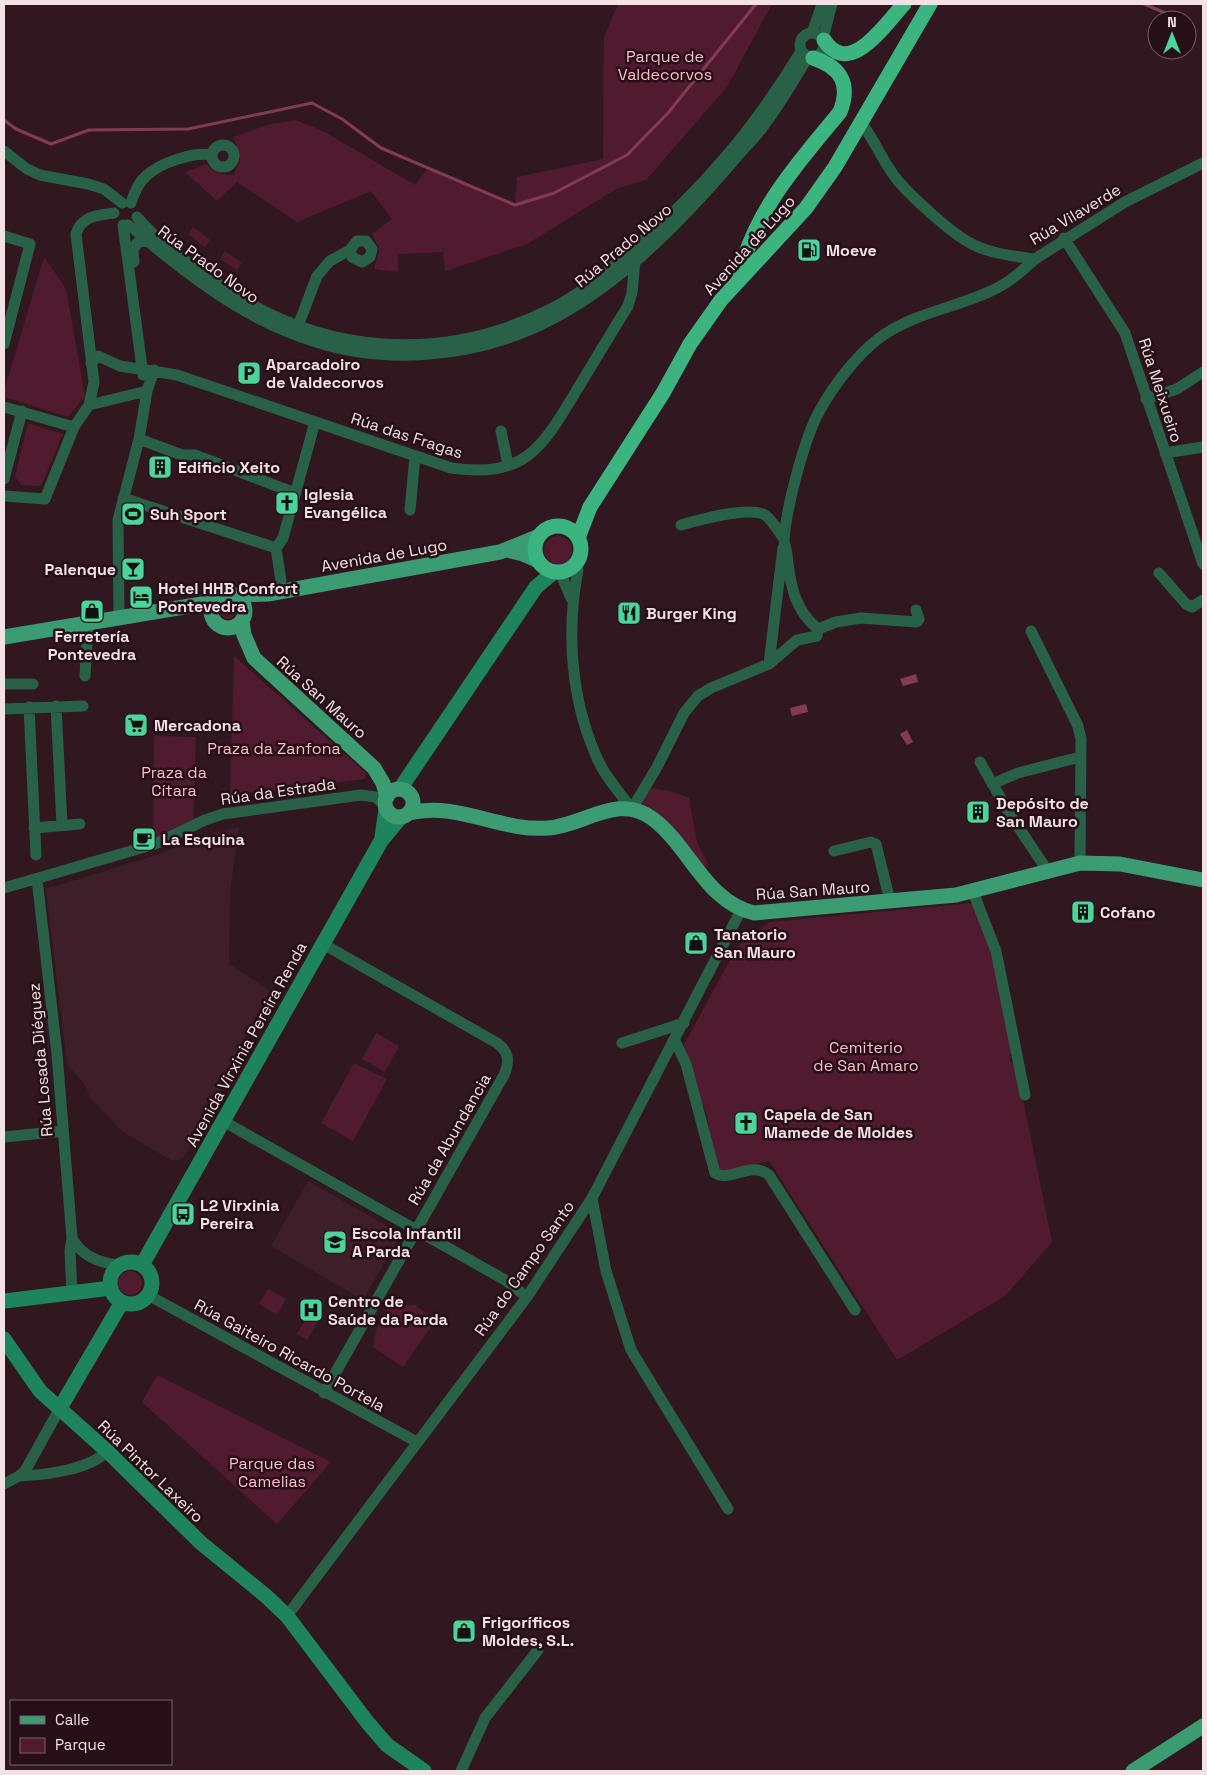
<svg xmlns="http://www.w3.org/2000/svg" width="1207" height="1775" font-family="'Space Grotesk',sans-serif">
  <rect width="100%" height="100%" fill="#311820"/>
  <path fill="#3e1e28" d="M239,827l-9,65 -1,72 41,27 -37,68 3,2 -51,94 -6,5h-8l-48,-28 -31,-32 -9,-18 -16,-18 -21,-175 111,-34 52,-21z
    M308,1181l88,50 2,8 -35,61 -92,-54z"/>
  <path fill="#501b2e" d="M618,4h154l-45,83 -81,93 -30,9 -87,54 -84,28 -2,-19 -45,2v18l-24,-3c4,-18 9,-16 -2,-35l20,-15 -21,-28 -74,31 -60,-40 -20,19 -32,-29 21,-8c8,9 16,11 28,11l6,-15 -6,-23 33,-12 29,-5 29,12 90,53 12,-16 88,36 2,-28 86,-18 1,-122z
    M193,227l17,13 -5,7 -17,-13z
    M225,251l17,12 -5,7 -17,-11z
    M44,257l22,32 19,107 -17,21 -64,-20v-6z
    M28,423l35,11 -22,52 -20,-1 -6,-9z
    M544 550a14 14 0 1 1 28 0a14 14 0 1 1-28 0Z
    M220 611a8 8 0 1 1 16 0a8 8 0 1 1-16 0Z
    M234,656l132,117 -1,6 -135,16z
    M154,736l42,1 -3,89 -40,19z
    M645,787l29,5 15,6 8,44 11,22 -9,7 -55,-58 -7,-15z
    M972,903l21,50 19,99 -3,4 1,6 6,3 36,177 -47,54 -108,64 -128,-199 -48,11 -17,-46 5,-1 -5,-19 -5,1 -15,-62 48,-89 -1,-5 39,-29z
    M376,1033l23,13 -14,26 -23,-13z
    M354,1063l33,16 -34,62 -32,-18z
    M118 1283a12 12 0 1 1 24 0a12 12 0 1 1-24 0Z
    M268,1289l18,10 -9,16 -18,-11z
    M415,1305l21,15 -33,47 -30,-20c1,-11 6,-29 14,-37 6,-6 20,-4 28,-5z
    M309,1314l10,5 -12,21 -10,-6z
    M157,1375l174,87 -54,62 -135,-122z"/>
  <path fill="#833b54" d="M916,674l2,8 -15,4 -3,-7z
    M806,704l2,8 -16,4 -2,-8z
    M907,730l6,12 -6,3 -7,-11z"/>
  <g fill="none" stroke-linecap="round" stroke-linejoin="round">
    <path stroke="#833b54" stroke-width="3" d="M1144,4l26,11
      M4,120l12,9 35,15 38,-14 99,-1 124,-26 30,16 39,29 134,57 39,-12 73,-38 41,-42 88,-109"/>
    <path stroke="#286148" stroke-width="11" d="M800 45a12 12 0 1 1 24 0a12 12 0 1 1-24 0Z
      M812,33l10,-29
      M823,38l9,-34
      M862,124c14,18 22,41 37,58 15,17 53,52 73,62 19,10 42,12 63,15l90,-57 78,-39
      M212 156a11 11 0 1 1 22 0a11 11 0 1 1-22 0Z
      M4,151l23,18 13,6 48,9 16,5 18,14
      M131,203c3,-10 7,-20 15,-27 14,-13 48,-25 66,-21
      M137,217c23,27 54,48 83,68 101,70 221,79 331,24 30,-15 58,-39 83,-61 69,-59 120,-119 167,-197
      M123,225l20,150
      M128,225c12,8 22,18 33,27 47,38 96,72 155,90 64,21 144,16 206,-9 85,-34 155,-106 213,-174 10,-12 21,-22 30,-35 16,-21 29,-44 43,-67
      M4,236l26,8 -26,100
      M1064,238l61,95 78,231
      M134,262l-1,-12 4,-7 9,-3
      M298,326l19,-50 13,-15 20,-11 7,-9h9l6,8 -2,8 -8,5 -10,-5 -2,-7
      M91,363l7,-7 22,10 57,9 274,93c76,11 92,-22 127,-80 17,-28 33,-55 50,-82l4,-13 3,-33
      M1146,399l31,-10 26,-17
      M89,405l58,-14
      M4,407l70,20
      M501,431l7,34
      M139,439l43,16h13l100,38
      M1165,453l38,-6
      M4,479l18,-68
      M4,496l41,3 29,-72 15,-22 5,-23 -18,-148c5,-18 22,-19 38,-21
      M123,498l153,50
      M410,510l5,-54
      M681,525c17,-5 68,-19 84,-10 7,5 14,17 19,24
      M276,548l7,-10 32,-116
      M276,548l5,33 -2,11
      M576,565l2,5c-12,62 -7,130 19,188 8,19 23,35 35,51l25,-42 27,-54 14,-17 13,-8 58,-24 28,-24 20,-4 1,-7c-24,-19 -28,-46 -31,-74 0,-6 -3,-10 -3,-15 2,-31 20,-101 35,-128 14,-26 36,-55 59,-73 36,-27 76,-30 115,-49 16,-7 29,-19 42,-31
      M560,572l11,26
      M1159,573l27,31 6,3 11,-7
      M119,617l-1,-97 21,-81 8,-48 7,-21
      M818,629l18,-7 25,-4 56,4 2,-3 -3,-9
      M1031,631l47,95 3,13 -1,124
      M769,664l14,-116
      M85,676l3,-54
      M4,684h29
      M56,706l6,119
      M29,707l7,148
      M4,709l79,-3
      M980,762l31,54 36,54
      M992,784l26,-11 62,-16
      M34,828l46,-4
      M834,851l37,-9 5,2 14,57
      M37,879l20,175 15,184 -2,13 2,42
      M4,888l151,-44 50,-24 18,-6 138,-19 14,2 10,8
      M973,892l23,59 29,144
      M323,944l174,99c12,9 13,18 7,32l-180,318
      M675,1041l11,23 29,109c15,10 36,-13 54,2l86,135
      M622,1043l62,-20
      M223,1121l282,159 22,17
      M4,1137l59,-6
      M592,1198l14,73 25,79 97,159
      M72,1238c10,19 27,24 48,28
      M148,1295l269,147
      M19,1476c25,-1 71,-6 88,-25
      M4,1484l15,-8 6,-5 35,-63
      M287,1616l240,-319 65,-99 149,-288
      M461,1771l24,-53 53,-68"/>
    <path stroke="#1d845d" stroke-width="15" d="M400,789l136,-202 18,-15
      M382,837l4,-28
      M110 1283a21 21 0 1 1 42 0a21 21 0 1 1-42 0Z
      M142,1265l239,-424 20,-24
      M5,1301l106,-13
      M4,1339l36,52 67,60 94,92 65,53 21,20 81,107 19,22 37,26
      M60,1408l62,-106"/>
    <path stroke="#3b9b73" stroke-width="15" d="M507,550l16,4 14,6
      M211 611a17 17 0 1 1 34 0a17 17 0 1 1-34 0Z
      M234,595l34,-1 232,-42 37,-15
      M242,621l2,14 10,23 120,110 9,15 4,14
      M4,637l210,-35
      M385 803a14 14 0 1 1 28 0a14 14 0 1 1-28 0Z
      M409,813c49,-12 91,19 139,15 35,-2 71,-36 105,-9 37,28 53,83 101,94l202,-18 124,-32 40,1 83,16
      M1133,1771l70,-45"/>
    <path stroke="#3bb482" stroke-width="15" d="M824,40c26,39 61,-16 80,-36
      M739,278c14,-66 59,-115 101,-166 11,-28 1,-45 -27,-54
      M535 549a23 23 0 1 1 46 0a23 23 0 1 1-46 0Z
      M578,538l12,-31 73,-114 27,-49 31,-44 85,-92 29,-41 95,-163"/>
  </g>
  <defs>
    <g id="fuel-square" transform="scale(1.25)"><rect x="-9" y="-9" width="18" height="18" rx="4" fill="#4bd49b" stroke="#270f17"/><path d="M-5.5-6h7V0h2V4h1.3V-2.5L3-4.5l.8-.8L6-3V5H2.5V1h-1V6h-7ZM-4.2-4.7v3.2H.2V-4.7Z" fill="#111"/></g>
    <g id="parking-square" transform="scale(1.25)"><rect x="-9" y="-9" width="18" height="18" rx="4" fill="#4bd49b" stroke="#270f17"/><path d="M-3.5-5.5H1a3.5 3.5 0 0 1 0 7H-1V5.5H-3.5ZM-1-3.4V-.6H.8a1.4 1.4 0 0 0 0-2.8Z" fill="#111"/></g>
    <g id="building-square" transform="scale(1.25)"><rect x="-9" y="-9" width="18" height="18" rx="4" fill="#4bd49b" stroke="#270f17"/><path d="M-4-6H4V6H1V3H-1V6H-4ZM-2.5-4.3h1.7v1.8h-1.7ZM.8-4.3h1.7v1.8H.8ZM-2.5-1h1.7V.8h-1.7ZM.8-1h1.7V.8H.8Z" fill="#111"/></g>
    <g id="church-square" transform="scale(1.25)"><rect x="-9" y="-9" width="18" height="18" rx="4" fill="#4bd49b" stroke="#270f17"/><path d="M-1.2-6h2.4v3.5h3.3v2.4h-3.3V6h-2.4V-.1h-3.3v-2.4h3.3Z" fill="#111"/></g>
    <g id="stadium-square" transform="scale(1.25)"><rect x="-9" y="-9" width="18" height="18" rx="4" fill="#4bd49b" stroke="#270f17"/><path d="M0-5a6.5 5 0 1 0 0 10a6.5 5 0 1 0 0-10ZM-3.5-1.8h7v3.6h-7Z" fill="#111"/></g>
    <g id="bar-square" transform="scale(1.25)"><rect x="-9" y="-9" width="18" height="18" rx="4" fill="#4bd49b" stroke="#270f17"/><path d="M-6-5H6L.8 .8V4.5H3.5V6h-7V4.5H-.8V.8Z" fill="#111"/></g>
    <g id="hotel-square" transform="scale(1.25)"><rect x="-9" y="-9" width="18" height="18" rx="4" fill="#4bd49b" stroke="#270f17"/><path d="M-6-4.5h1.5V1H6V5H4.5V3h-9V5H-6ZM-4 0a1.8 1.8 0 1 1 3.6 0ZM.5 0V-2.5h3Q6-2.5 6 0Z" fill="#111"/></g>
    <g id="shop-square" transform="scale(1.25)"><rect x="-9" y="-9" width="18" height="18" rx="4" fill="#4bd49b" stroke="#270f17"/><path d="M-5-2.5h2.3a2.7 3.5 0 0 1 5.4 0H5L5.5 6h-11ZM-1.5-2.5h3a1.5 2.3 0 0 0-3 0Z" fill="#111"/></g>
    <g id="restaurant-square" transform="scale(1.25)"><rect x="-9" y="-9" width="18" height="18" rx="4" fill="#4bd49b" stroke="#270f17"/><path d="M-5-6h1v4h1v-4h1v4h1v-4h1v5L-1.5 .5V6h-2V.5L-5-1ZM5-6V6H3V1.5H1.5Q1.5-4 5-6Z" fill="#111"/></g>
    <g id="supermarket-square" transform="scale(1.25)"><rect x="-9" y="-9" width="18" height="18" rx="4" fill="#4bd49b" stroke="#270f17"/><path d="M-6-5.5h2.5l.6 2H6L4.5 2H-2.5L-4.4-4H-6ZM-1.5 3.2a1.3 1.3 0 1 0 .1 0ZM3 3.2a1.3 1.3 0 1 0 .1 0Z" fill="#111"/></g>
    <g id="cafe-square" transform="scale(1.25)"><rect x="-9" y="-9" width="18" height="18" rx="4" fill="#4bd49b" stroke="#270f17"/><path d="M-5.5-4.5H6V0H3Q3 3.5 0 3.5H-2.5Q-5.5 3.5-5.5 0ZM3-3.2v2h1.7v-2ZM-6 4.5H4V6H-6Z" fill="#111"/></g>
    <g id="bus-square" transform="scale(1.25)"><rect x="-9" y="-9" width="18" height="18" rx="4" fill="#4bd49b" stroke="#270f17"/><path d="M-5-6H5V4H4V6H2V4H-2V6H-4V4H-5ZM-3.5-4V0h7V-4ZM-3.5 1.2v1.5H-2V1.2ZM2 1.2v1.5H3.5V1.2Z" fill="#111"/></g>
    <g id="school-square" transform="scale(1.25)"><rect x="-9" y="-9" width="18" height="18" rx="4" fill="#4bd49b" stroke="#270f17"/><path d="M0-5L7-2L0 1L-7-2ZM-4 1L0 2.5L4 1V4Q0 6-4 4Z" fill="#111"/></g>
    <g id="hospital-square" transform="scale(1.25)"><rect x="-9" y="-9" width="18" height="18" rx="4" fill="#4bd49b" stroke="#270f17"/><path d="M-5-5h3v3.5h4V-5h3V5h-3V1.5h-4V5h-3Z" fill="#111"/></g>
  </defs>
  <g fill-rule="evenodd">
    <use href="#fuel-square" x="809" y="250"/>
    <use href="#parking-square" x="249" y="373"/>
    <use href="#building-square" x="160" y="467"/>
    <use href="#church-square" x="287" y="503"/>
    <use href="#stadium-square" x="133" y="514"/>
    <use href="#bar-square" x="133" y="569"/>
    <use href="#hotel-square" x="141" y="597"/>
    <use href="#shop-square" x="92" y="611"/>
    <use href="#restaurant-square" x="629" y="613"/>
    <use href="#supermarket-square" x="136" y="725"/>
    <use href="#building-square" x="978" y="812"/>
    <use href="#cafe-square" x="144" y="839"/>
    <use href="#building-square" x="1083" y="912"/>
    <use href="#shop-square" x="696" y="943"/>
    <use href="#church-square" x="746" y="1123"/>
    <use href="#bus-square" x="183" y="1214"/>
    <use href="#school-square" x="335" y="1242"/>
    <use href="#hospital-square" x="311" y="1310"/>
    <use href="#shop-square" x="464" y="1631"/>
  </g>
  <g text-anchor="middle" stroke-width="5" stroke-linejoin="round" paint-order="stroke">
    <g font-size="16" fill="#febcce" stroke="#270f17">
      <text x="665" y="62">Parque de<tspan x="665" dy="18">Valdecorvos</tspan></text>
      <text x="274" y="754">Praza da Zanfona</text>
      <text x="174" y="778">Praza da<tspan x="174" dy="18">Cítara</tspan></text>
      <text x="866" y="1053">Cemiterio<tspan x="866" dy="18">de San Amaro</tspan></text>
      <text x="272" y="1469">Parque das<tspan x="272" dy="18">Camelias</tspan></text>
    </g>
    <g font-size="16" fill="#f3e1e6" stroke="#270f17">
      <text transform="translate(1075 214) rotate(-31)" y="6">Rúa Vilaverde</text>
      <text transform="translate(623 245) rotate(-40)" y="6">Rúa Prado Novo</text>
      <text transform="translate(749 245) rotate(-48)" y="6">Avenida de Lugo</text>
      <text transform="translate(209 264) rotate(36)" y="6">Rúa Prado Novo</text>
      <text transform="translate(1161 390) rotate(72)" y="6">Rúa Meixueiro</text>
      <text transform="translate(407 435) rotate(18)" y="6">Rúa das Fragas</text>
      <text transform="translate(384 555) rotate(-10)" y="6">Avenida de Lugo</text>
      <text transform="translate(322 697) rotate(42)" y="6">Rúa San Mauro</text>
      <text transform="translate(278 791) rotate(-8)" y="6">Rúa da Estrada</text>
      <text transform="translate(813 890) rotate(-4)" y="6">Rúa San Mauro</text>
      <text transform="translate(246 1044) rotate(-61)" y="6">Avenida Virxinia Pereira Renda</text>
      <text transform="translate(40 1060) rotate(-95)" y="6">Rúa Losada Diéguez</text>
      <text transform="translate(449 1139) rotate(-60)" y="6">Rúa da Abundancia</text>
      <text transform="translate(524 1268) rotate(-55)" y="6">Rúa do Campo Santo</text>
      <text transform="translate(290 1355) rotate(29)" y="6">Rúa Gaiteiro Ricardo Portela</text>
      <text transform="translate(151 1471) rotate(44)" y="6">Rúa Pintor Laxeiro</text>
    </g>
    <g font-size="16" font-weight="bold" fill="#f3e1e6" stroke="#270f17" text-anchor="start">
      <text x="826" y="256">Moeve</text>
      <text x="266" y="370">Aparcadoiro<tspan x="266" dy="18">de Valdecorvos</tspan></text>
      <text x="178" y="473">Edificio Xeito</text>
      <text x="304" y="500">Iglesia<tspan x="304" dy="18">Evangélica</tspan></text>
      <text x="150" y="520">Suh Sport</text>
      <text x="116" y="575" text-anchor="end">Palenque</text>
      <text x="158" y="594">Hotel HHB Confort<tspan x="158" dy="18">Pontevedra</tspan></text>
      <text x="646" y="619">Burger King</text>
      <text x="92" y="642" text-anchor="middle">Ferretería<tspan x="92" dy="18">Pontevedra</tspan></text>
      <text x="154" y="731">Mercadona</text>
      <text x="996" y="809">Depósito de<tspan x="996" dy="18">San Mauro</tspan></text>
      <text x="162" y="845">La Esquina</text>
      <text x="1100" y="918">Cofano</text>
      <text x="714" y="940">Tanatorio<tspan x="714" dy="18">San Mauro</tspan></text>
      <text x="764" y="1120">Capela de San<tspan x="764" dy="18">Mamede de Moldes</tspan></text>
      <text x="200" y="1211">L2 Virxinia<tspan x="200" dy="18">Pereira</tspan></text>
      <text x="352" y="1239">Escola Infantil<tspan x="352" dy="18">A Parda</tspan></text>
      <text x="328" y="1307">Centro de<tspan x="328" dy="18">Saúde da Parda</tspan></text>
      <text x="482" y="1628">Frigoríficos<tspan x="482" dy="18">Moldes, S.L.</tspan></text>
    </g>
  </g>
  <rect width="1207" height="1775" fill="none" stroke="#f3e1e6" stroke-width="10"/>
  <rect x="10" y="1700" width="162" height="65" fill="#270f17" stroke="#79636a"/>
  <rect x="20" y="1716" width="25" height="8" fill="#3b9b73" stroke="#79636a"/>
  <text x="55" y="1725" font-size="15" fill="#f3e1e6">Calle</text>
  <rect x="20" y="1738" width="25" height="15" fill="#501b2e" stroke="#79636a"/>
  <text x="55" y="1750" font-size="15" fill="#f3e1e6">Parque</text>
  <g transform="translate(1172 35)"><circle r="24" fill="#270f17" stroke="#79636a"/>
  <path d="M0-4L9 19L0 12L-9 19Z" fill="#4bd49b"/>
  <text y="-8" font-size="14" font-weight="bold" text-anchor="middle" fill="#f3e1e6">N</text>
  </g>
</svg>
